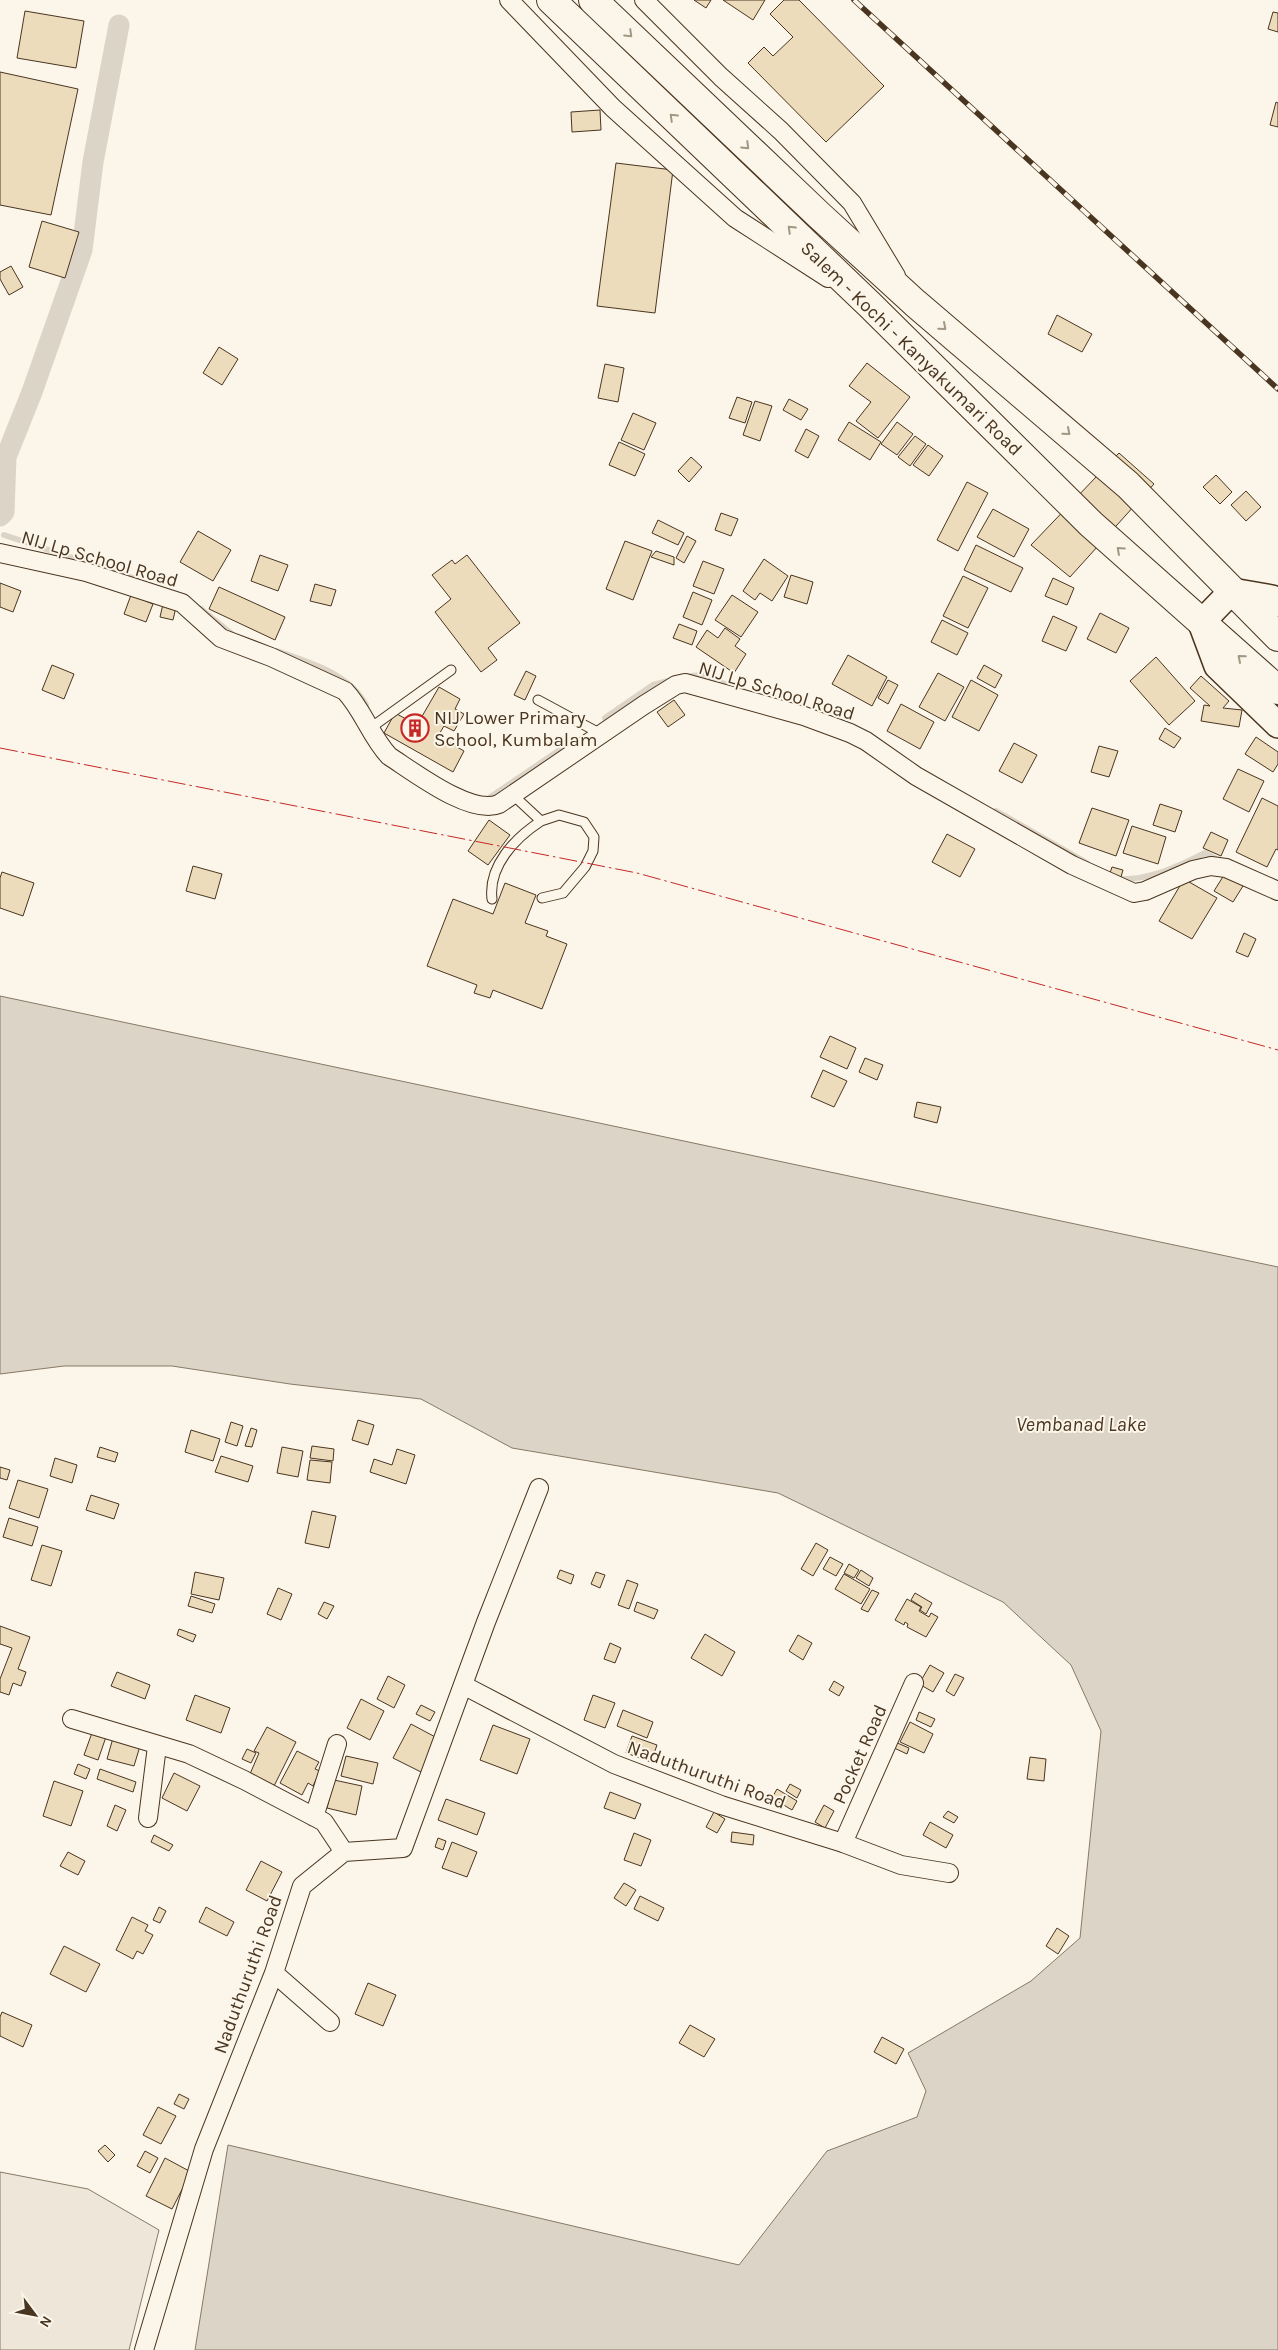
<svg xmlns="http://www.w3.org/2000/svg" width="1278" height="2350" font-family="Karla,sans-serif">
  <rect width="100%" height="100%" fill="#fbf6e9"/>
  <path fill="#ede6d9" stroke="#887966" d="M0,2172l88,17 71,41 -30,120h-129z"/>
  <path fill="#dcd4c6" stroke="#887966" d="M0,996l1278,271v1083h-1083l33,-205 511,120 88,-114 90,-34 9,-26 -18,-38 123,-72 49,-43 21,-207 -30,-66 -68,-63 -225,-109 -266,-45 -91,-49 -131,-15 -118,-18h-108l-64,8z"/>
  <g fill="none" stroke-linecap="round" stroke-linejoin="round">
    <path stroke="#dcd4c6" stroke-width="6" d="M4,535l132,44
      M201,609l31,25
      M277,651c31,11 72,22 89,54
      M682,677l19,-2 45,17
      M605,718l48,-33 19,-5
      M489,798l87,-59
      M996,811l91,52
      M1116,879c31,2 62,-12 89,-26l15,8"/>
    <path stroke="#dcd4c6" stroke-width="21" d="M0,516l4,-4 2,-55 26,-65 50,-142 11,-88 26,-137"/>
  </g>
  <path fill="#ecdcbc" stroke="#4a3520" d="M694,0h17l-5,8z
    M723,0h42l-12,20z
    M784,0h15l85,86 -58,56 -78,-79 16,-16 9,9 20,-19 -23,-23z
    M25,11l59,10 -8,47 -59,-10z
    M1273,12l5,1v19l-10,-3z
    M0,72l78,17 -27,126 -51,-10z
    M1276,102l2,1v24l-8,-2z
    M600,110l1,20 -29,2 -1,-20z
    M616,163l57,7 -18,143 -58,-7z
    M42,221l37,11 -14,46 -36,-11z
    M11,266l12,21 -14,8 -9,-16v-7z
    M1057,315l35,19 -10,18 -34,-18z
    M219,347l19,12 -16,26 -19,-12z
    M867,363l43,34 -32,41 -22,-17 15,-19 -22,-16z
    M605,364l19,4 -6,34 -20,-4z
    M737,397l15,5 -7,21 -16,-5z
    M789,399l19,10 -7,11 -18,-10z
    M755,401l17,5 -12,35 -17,-6z
    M633,413l23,10 -12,27 -23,-10z
    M849,422l32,20 -11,18 -32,-20z
    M897,422l16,12 -16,21 -16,-11z
    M806,429l13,7 -11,22 -13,-7z
    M915,436l11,8 -16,22 -12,-9z
    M619,442l26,12 -10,22 -26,-11z
    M928,445l15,11 -14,20 -16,-11z
    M1119,453l35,31 -84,93 -39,-32z
    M691,457l11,10 -13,15 -11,-11z
    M1216,475l16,17 -12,12 -17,-17z
    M967,482l21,11 -30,58 -21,-11z
    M1246,491l15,16 -15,14 -15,-16z
    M993,509l36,20 -15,28 -37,-20z
    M721,513l17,6 -7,17 -16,-6z
    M658,520l26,13 -6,12 -26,-12z
    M198,531l33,19 -18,31 -33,-19z
    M687,536l9,5 -12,22 -8,-5z
    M625,541l27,10 -19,49 -27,-11z
    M976,545l47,23 -12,24 -47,-22z
    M656,551l18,6v8l-23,-8z
    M260,555l28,10 -10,26 -27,-10z
    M467,555l53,68 -32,25 9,12 -16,12 -46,-60 16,-13 -19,-24 20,-15 3,4z
    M764,559l24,17 -16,25 -12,-8 -5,7 -12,-9z
    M703,561l21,8 -10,25 -21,-8z
    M791,575l22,7 -6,22 -23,-7z
    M963,576l25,12 -20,40 -25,-12z
    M1053,578l21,10 -7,17 -22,-9z
    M0,583l21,8 -8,21 -13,-5z
    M315,584l21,6 -5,16 -21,-5z
    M219,587l66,30 -10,23 -66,-31z
    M693,592l19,8 -10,25 -19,-8z
    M131,595l22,9 -7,18 -22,-8z
    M732,595l26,17 -17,25 -26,-17z
    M163,604l13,3 -3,13 -13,-3z
    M1100,613l29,15 -13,25 -29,-14z
    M1053,616l24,11 -11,24 -24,-10z
    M942,620l26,13 -11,22 -26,-13z
    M679,624l18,7 -5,14 -19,-7z
    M725,628l15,11 -5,7 11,8 -12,19 -38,-26 11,-17 11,8z
    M848,655l39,22 -15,29 -40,-22z
    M1156,657l39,44 -26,24 -39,-44z
    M52,665l22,9 -10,25 -22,-9z
    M984,665l18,10 -7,13 -18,-10z
    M526,671l10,5 -11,24 -11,-5z
    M938,673l26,14 -19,34 -26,-14z
    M1201,676l28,25 -6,7 19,2 -3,17 -38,-6 3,-16 6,1 -20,-18z
    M888,680l10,5 -10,19 -10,-6z
    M971,680l27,15 -19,36 -27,-14z
    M439,687l21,12 -5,10 9,5 -10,17 -10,-5 -6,10 26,15 -11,21 -69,-39 11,-20 22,12z
    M674,700l11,15 -17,12 -11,-15z
    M901,704l33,18 -14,27 -33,-18z
    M1165,728l16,10 -7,10 -15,-9z
    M1256,737l22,15v12l-5,8 -28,-18z
    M1014,743l23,12 -15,28 -23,-12z
    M1099,746l19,5 -9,26 -18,-5z
    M1238,769l26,12 -15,31 -26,-13z
    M1262,798l16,8v44l-2,-1 -9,18 -31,-15z
    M1160,804l22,7 -7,21 -22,-7z
    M1092,808l37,12 -13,36 -37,-13z
    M489,820l21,15 -22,30 -20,-14z
    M1132,826l34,11 -8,27 -35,-11z
    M1211,832l17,8 -7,16 -18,-8z
    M947,834l28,15 -15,28 -28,-15z
    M193,866l29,8 -7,25 -29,-8z
    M1112,867l11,3 -2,7 -11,-4z
    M2,872l32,11 -11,33 -23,-8v-30z
    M1224,875l19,11 -10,16 -19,-11z
    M1184,879l33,19 -25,41 -33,-18z
    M505,883l31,12 -11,28 23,8 -2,5 21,8 -25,65 -49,-19 -3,8 -16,-5 3,-8 -50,-19 26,-67 40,15z
    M1244,933l12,6 -8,18 -12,-5z
    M830,1036l26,12 -9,21 -27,-12z
    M865,1058l18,7 -6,15 -18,-8z
    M823,1070l24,11 -13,26 -23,-10z
    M917,1102l24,5 -4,16 -23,-6z
    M358,1420l16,5 -6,20 -16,-5z
    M231,1422l12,4 -6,20 -12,-4z
    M251,1428l6,2 -5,17 -7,-1z
    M191,1430l29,9 -7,22 -28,-9z
    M312,1446l22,3 -1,12 -23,-3z
    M100,1447l18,6 -3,9 -18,-5z
    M282,1447l21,4 -5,26 -21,-4z
    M397,1449l18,6 -9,29 -36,-12 4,-13 18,6z
    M221,1456l32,10 -5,16 -33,-10z
    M55,1458l22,7 -5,18 -22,-7z
    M310,1460l22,2 -2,21 -23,-3z
    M0,1467l10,3 -3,10 -7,-2z
    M18,1480l30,9 -9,29 -30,-10z
    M91,1495l28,9 -5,15 -28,-9z
    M312,1511l24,5 -7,32 -24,-5z
    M9,1518l29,9 -6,19 -29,-9z
    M816,1543l12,7 -15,26 -12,-7z
    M42,1545l20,6 -11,35 -20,-6z
    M830,1557l13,7 -7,12 -13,-7z
    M849,1564l10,6 -5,8 -10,-5z
    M560,1570l14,5 -3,9 -14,-6z
    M861,1570l12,8 -4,8 -13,-8z
    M195,1572l29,6 -5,22 -28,-6z
    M596,1572l9,3 -5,13 -9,-4z
    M844,1574l26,15 -9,15 -26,-15z
    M627,1580l11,4 -9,25 -11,-4z
    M278,1588l14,6 -11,26 -14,-6z
    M872,1590l7,3 -11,19 -7,-3z
    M915,1593l17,10 -6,11 -6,-4 2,-3 -11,-7z
    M191,1596l24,8 -3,9 -24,-7z
    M907,1599l14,8 -2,4 10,6 2,-4 7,4 -12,20 -19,-10 1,-3 -3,-2 -1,3 -9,-5z
    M324,1602l10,4 -7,13 -9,-5z
    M637,1602l21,8 -4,9 -20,-8z
    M0,1626l30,11 -12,32 8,3 -5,14 -8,-3 -4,12 -9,-3v-13l12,-31 -12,-4z
    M179,1629l17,6 -3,7 -16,-7z
    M705,1634l30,18 -13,24 -31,-18z
    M798,1635l14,8 -9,17 -14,-9z
    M610,1643l11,5 -6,15 -11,-4z
    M930,1665l14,8 -11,19 -14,-8z
    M117,1672l33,13 -5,14 -34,-13z
    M955,1674l9,4 -10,18 -8,-5z
    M388,1676l17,9 -11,23 -17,-9z
    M834,1681l10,6 -5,9 -10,-6z
    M195,1695l35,13 -9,25 -35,-13z
    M593,1695l22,8 -10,25 -21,-8z
    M361,1699l23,12 -14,29 -23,-12z
    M421,1705l14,7 -5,9 -14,-7z
    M623,1710l30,12 -6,16 -30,-12z
    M919,1712l16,7 -4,8 -15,-7z
    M910,1722l23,12 -9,19 -24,-11z
    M411,1724l28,15 -18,33 -28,-14z
    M493,1725l37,14 -13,35 -37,-14z
    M267,1727l29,15 -22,44 -24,-12 9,-21 -5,-2z
    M93,1730l14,4 -9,26 -14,-5z
    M632,1736l25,9 -6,17 -25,-9z
    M113,1738l27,8 -6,20 -27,-7z
    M895,1742l14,6 -2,6 -15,-7z
    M247,1749l9,4 -5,10 -9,-4z
    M297,1751l22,11 -4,7 5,2 -7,15 -5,-3 -6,12 -22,-12z
    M346,1756l32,7 -5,21 -32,-8z
    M1030,1757l16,2 -2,22 -17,-2z
    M78,1764l12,5 -4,10 -12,-5z
    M100,1769l36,13 -3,10 -36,-13z
    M174,1773l26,13 -13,25 -25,-13z
    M334,1780l28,6 -6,29 -29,-7z
    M54,1781l29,10 -12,35 -28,-10z
    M790,1784l11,6 -4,8 -11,-7z
    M777,1789l20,12 -5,9 -20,-12z
    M610,1792l31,12 -6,15 -31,-11z
    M446,1799l39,14 -8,22 -39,-15z
    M115,1805l11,5 -9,21 -10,-5z
    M824,1805l10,6 -9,17 -10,-6z
    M948,1811l10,6 -4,6 -11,-6z
    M714,1812l11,7 -8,14 -11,-6z
    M930,1822l23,13 -7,13 -23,-13z
    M732,1832l22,3 -1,10 -22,-3z
    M634,1833l17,7 -10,26 -17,-6z
    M154,1835l19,10 -4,6 -18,-9z
    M438,1838l8,3 -3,9 -8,-3z
    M452,1842l25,10 -10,25 -25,-9z
    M68,1852l17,9 -7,14 -18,-9z
    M261,1861l21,11 -15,29 -21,-11z
    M624,1883l12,7 -10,16 -12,-8z
    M640,1896l24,12 -6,13 -24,-12z
    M159,1907l7,4 -6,12 -7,-3z
    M206,1907l28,15 -7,14 -28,-14z
    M132,1917l16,8 -3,6 8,4 -10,19 -6,-3 -4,8 -17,-9z
    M1057,1928l12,8 -11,18 -12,-8z
    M64,1946l36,18 -14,28 -36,-18z
    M368,1983l28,12 -13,31 -28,-12z
    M2,2012l30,13 -9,22 -23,-11v-19z
    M690,2025l25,14 -11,18 -25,-14z
    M882,2037l22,12 -8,15 -22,-12z
    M179,2094l10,5 -5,10 -10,-5z
    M158,2107l18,9 -15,28 -18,-9z
    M105,2145l10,10 -7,7 -10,-11z
    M145,2151l13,7 -8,15 -13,-7z
    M165,2158l26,14 -19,37 -26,-13z"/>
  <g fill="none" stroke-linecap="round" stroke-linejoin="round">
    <g stroke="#4a3520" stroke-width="11">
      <path id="lane" d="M538,700l63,34
        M369,729l82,-59
        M513,795l28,26 18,-6 25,7 10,15 -1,14 -8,16 -22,26 -21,5
        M492,899c-4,-33 23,-61 49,-78"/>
    </g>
    <g stroke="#4a3520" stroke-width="20">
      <path id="street" d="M509,0l104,108 122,110 93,60
        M644,0l77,77 60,54 71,72 44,73
        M0,553l86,19 96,31 39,35 50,19 74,34c18,19 26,46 44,65 25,16 82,60 110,48l145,-99 32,-20 9,-2 119,33 46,17 16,8 50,35 156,89 62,28 11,-2 48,-21 18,-4 15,2 52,23
        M463,1685l151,79 107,41 122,38 58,22 48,8
        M72,1719l117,35 55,26 80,42 20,30
        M314,1817l23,-73
        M148,1818l9,-72
        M843,1843l71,-160
        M274,1973l56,49
        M144,2350l60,-201 70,-176 28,-87 42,-34 59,-4 83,-226 53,-134"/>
    </g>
    <g stroke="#4a3520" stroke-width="28">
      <path id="secondary" d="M1278,604l-6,-6 -40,-7 -31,32 16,43 61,59"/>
    </g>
    <g stroke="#4a3520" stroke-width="30">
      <path id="highway" d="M551,0l319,305 221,219 187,166
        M593,0l227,216 95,87 213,182 150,152"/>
    </g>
    <use href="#lane" stroke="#fbf6e9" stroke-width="9"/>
    <use href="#street" stroke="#fbf6e9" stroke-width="18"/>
    <use href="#secondary" stroke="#fbf6e9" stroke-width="25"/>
    <use href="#highway" stroke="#fbf6e9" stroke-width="28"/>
    <g stroke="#4a3520" stroke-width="5.5">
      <path id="rail" d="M854,0l424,389"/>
    </g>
    <use href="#rail" stroke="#fbf6e9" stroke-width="4" stroke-dasharray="11" stroke-linecap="butt"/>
    <path stroke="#c62828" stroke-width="1" stroke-dasharray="18 4 2.5 4" stroke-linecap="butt" d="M0,748l637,125 641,177"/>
  </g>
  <defs><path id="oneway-chevron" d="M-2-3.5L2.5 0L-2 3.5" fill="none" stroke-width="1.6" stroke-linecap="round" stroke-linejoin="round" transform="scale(1.25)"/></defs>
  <g stroke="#a29684">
    <use href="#oneway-chevron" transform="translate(629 34) rotate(44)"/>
    <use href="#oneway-chevron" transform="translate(673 117) rotate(-136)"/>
    <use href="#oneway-chevron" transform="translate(746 146) rotate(44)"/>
    <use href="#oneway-chevron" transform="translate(791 229) rotate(-136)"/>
    <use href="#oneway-chevron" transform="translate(943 327) rotate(41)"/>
    <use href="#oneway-chevron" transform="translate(1067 432) rotate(41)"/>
    <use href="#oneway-chevron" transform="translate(1120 550) rotate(-138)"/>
    <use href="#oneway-chevron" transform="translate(1241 658) rotate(-139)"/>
  </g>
  <defs>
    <g id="building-ring" transform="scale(1.4375)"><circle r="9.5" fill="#fbf6e9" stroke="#c62828" stroke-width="1.5"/><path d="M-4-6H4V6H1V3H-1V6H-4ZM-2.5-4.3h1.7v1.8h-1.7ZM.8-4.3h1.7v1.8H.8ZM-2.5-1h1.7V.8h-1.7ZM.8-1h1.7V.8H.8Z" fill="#c62828"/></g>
  </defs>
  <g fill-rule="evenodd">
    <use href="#building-ring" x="415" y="728"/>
  </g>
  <g text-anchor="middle" stroke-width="4" stroke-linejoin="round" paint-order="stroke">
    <g font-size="19" fill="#4a3520" stroke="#fbf6e9">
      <text transform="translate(912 348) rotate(44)" y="7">Salem - Kochi - Kanyakumari Road</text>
      <text transform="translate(100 558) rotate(16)" y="7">NIJ Lp School Road</text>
      <text transform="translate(777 690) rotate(17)" y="7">NIJ Lp School Road</text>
      <text transform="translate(859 1754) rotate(-66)" y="7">Pocket Road</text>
      <text transform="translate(707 1774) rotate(20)" y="7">Naduthuruthi Road</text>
      <text transform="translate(247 1974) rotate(-70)" y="7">Naduthuruthi Road</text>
    </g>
    <g font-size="19" fill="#4a3520" stroke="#fbf6e9" text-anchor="start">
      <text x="434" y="724">NIJ Lower Primary<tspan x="434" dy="22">School, Kumbalam</tspan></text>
    </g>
    <g font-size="20" font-style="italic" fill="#4a3520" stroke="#fbf6e9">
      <text x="1081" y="1431">Vembanad Lake</text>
    </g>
  </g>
  <g transform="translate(35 2315) rotate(122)" stroke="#fbf6e9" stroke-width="4" paint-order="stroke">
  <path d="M0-4L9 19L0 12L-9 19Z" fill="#4a3520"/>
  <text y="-8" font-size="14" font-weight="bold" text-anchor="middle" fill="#4a3520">N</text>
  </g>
</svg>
